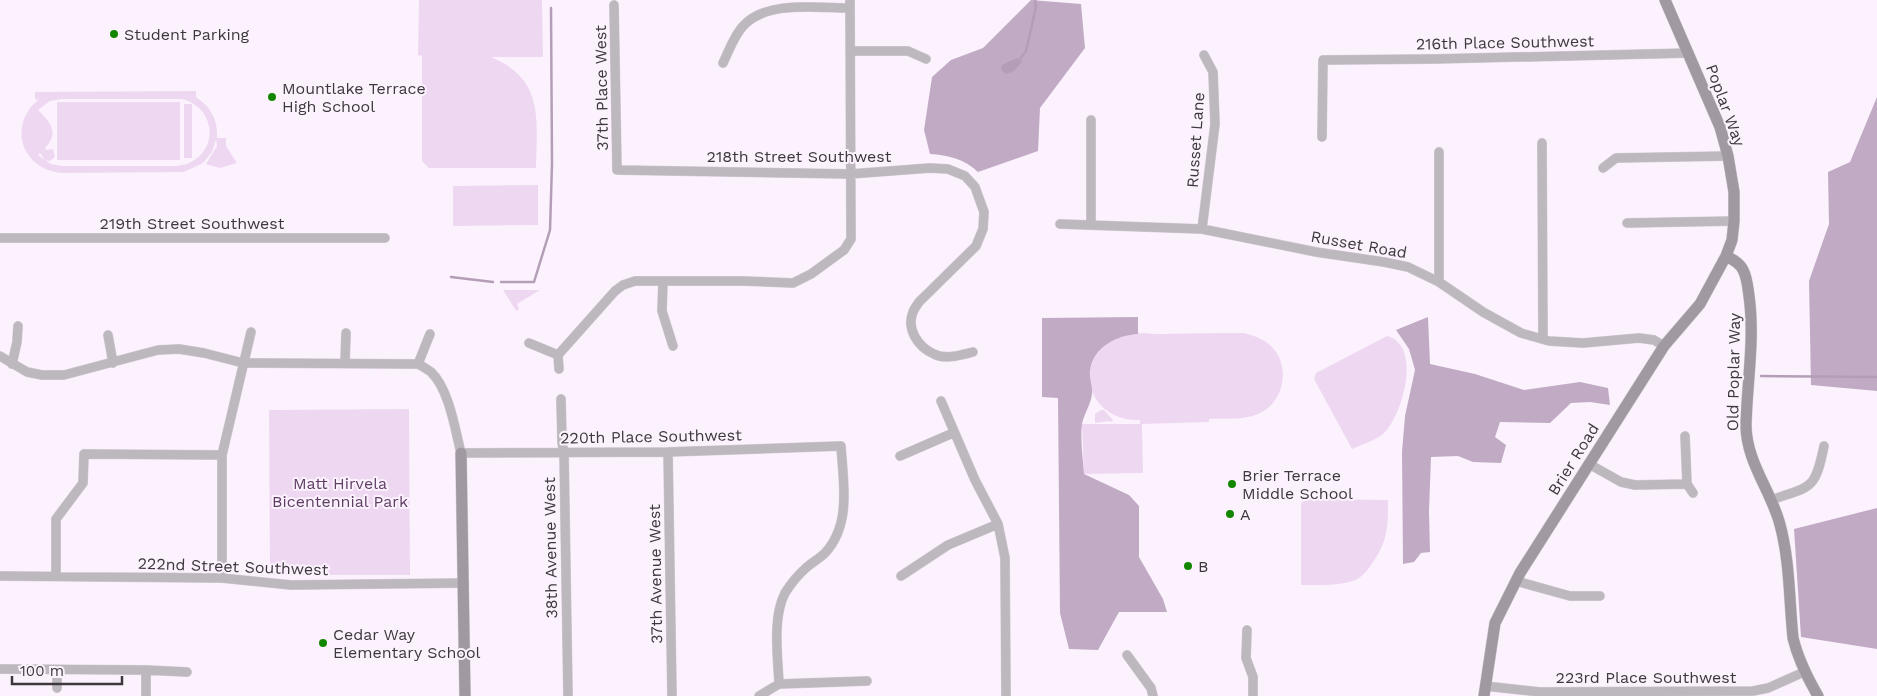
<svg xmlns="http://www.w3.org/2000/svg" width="1877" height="696" font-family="'Work Sans',sans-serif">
  <rect width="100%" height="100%" fill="#fcf2fe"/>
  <path fill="#eed8f1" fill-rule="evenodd" d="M419,0h123l1,57h-52c53,22 46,61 45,111h-107l-7,-7v-105l-4,-1z
    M196,91v6c15,10 22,23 21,41h9v8l11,17 -17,5 -14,-4 11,-18 -1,-6 -4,12 -9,11 -19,9 -122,1c-40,-3 -55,-47 -24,-73l-3,-1v-7zM182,99c40,11 35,63 -5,67h-115l-11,-2 -13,-9 2,-2 5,7 5,1 5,-4 -2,-8 -7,1 -1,-2c15,-16 5,-26 -7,-38l12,-9 12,-2z
    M57,102h123v58h-123z
    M184,104h8v54h-8z
    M538,185v40l-85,1v-40z
    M503,290h37l-23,14 2,5 -3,2z
    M1244,333c12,3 25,8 32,19 13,19 7,49 -14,60 -16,9 -36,6 -53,7v3l-67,2 1,49 -59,1 -2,-50h58v-4c-52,2 -71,-60 -22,-83 13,-6 31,-3 45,-3 27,-1 54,-1 81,-1z
    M1387,336c35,9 16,76 -1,95 -8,9 -23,13 -34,18l-38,-70 2,-6z
    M409,409l1,166h-140l-1,-165z
    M1101,410h3l9,10 -1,2 -3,-1 -14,2v-9z
    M1306,499l82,1c0,27 0,42 -17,65 -3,5 -10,13 -16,15 -13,6 -39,5 -54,5v-82z"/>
  <path fill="#c0aac4" d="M1031,0l50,4 4,44 -45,60 -2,43 -60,21c-14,-13 -30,-17 -48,-18l-6,-24 8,-53 19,-17 32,-12z
    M1877,97v294l-66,-6 -2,-104 20,-57 -1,-52 22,-10z
    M1138,317v17c-21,1 -45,13 -48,37 -1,8 3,16 2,23 -1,10 -8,20 -10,30 -2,15 1,34 2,50l45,21 10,11v51l24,42 4,13h-48l-21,38 -29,-1 -9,-36 -2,-215 -16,-1v-79z
    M1428,317l2,47 45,10 49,16 56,-8 28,6 2,17 -20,-3 -19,1 -21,20 -50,-1 -5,15 11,8 -5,18 -28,-1 -15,-6 -27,1 -2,54 1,41 -9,1 -7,9 -11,2 -1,-112 3,-36 10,-46 -6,-21 -13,-19z
    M1877,508v141l-76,-12 -7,-108z"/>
  <path fill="#b49eb7" d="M1017,58l5,4 -8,9 -8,3 -5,-4 1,-5z"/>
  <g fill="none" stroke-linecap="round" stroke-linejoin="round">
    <path stroke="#b49eb7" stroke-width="2.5" d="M1020,59l6,-8 10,-44 -1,-7
      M451,277l42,5
      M501,282h33l16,-52 2,-66 -1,-156
      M1761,376l116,1"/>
    <g stroke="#d6cdd8" stroke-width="10">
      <path id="street" d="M614,5l3,165 233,4 80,-6 18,1 17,7 10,11 9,25 -1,17 -7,17 -57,56c-2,3 -5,7 -6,10 -7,17 5,35 21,42 11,6 27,1 39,-2
        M851,51h57l18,8
        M723,63c6,-12 11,-28 21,-38 24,-25 74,-17 106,-17
        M1322,137l1,-77 111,-1 255,-6
        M1542,143l1,196
        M1439,152v130
        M1603,168l13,-10 112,-2
        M1627,223l107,-2
        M1060,224l142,5 114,23 68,10 24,5 31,15 44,30 38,21 28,8 34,2 56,-5 15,2 10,6
        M1091,225v-105
        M1202,229l13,-105 -2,-52 -9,-17
        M0,238h385
        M663,281l-1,30 11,35
        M108,335l5,28
        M529,343l29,12
        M0,356l27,16 15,3h22l94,-25 21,-1 25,4 39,10 175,1c4,2 9,5 13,8 18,17 24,57 30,81l207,-1 173,-6c2,35 11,78 -16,107 -5,5 -12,9 -18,14 -7,6 -17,18 -22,26 -13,25 -7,65 -6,91
        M345,362l1,-29
        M12,364l5,-22 1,-16
        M418,364l12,-30
        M559,369l-1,-14 57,-64 8,-6 12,-4h107l51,2 18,-9 33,-24 7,-11 -1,-239
        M561,399l1,43 2,11 4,243
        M941,401l34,79 23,44 7,34 1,138
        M1685,436l2,48
        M668,452l4,244
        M900,456l53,-23
        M1589,464l32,18 14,3 52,-1
        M1687,484l6,9
        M1771,500c40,-14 44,-9 53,-54
        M56,575v-56l27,-36 1,-29 138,1
        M0,576l222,2 69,7 173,-2
        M901,576l47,-31 50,-21
        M222,578v-123l29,-123
        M1516,581l54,15h30
        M1247,630l-1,28 7,19v19
        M1127,655l24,33 2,8
        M0,669l146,1 41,2
        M146,670v26
        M1485,686l55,6 213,-1 15,-3 36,-16
        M57,688v-18
        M759,696l20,-12 88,-3"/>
    </g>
    <g stroke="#d6cdd8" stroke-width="12">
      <path id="secondary" d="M1726,256c6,3 14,7 17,14 4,7 5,18 6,26 6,43 -2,86 -3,129 0,35 23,63 33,96 11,38 10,78 14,117 5,21 14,39 25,58
        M461,453l4,243
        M1484,696l11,-73 25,-50 144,-227 36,-42 26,-48 6,-16 2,-19v-29l-6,-36 -8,-29 -55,-127"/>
    </g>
    <use href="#street" stroke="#bdb8be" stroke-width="9"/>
    <use href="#secondary" stroke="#a199a2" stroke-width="11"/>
  </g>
  <g fill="#138600" stroke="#fcf2fe" stroke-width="2">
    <circle cx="114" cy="34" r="5"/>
    <circle cx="272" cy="97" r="5"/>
    <circle cx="1232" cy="484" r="5"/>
    <circle cx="1230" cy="514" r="5"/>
    <circle cx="1188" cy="566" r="5"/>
    <circle cx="323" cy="643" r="5"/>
  </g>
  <g text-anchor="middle" stroke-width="4" stroke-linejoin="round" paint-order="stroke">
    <g font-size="16" fill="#3d383e" stroke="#fcf2fe" text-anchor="start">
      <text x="124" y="40">Student Parking</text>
      <text x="282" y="94">Mountlake Terrace<tspan x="282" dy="18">High School</tspan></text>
      <text x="1242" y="481">Brier Terrace<tspan x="1242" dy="18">Middle School</tspan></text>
      <text x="1240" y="520">A</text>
      <text x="1198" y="572">B</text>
      <text x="333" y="640">Cedar Way<tspan x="333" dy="18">Elementary School</tspan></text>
    </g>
    <g font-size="16" fill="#3d383e" stroke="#fcf2fe">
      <text transform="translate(1505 42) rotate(-1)" y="6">216th Place Southwest</text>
      <text transform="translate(601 88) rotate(-91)" y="6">37th Place West</text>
      <text transform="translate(1726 105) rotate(70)" y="6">Poplar Way</text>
      <text transform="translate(1195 140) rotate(-86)" y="6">Russet Lane</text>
      <text x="799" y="162">218th Street Southwest</text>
      <text x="192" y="229">219th Street Southwest</text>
      <text transform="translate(1359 244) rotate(10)" y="6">Russet Road</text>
      <text transform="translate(1733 372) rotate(-89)" y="6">Old Poplar Way</text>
      <text transform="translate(651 436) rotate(-1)" y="6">220th Place Southwest</text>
      <text transform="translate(1573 459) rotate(-58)" y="6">Brier Road</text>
      <text transform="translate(550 548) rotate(-91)" y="6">38th Avenue West</text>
      <text transform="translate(233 566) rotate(2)" y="6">222nd Street Southwest</text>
      <text transform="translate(655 574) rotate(-91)" y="6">37th Avenue West</text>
      <text x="1646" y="683">223rd Place Southwest</text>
    </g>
    <g font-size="16" fill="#5e3e63" stroke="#fcf2fe">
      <text x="340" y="489">Matt Hirvela<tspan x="340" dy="18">Bicentennial Park</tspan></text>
    </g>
  </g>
  <path d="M12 676v8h110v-8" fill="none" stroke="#3d383e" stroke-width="2.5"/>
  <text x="20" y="676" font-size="15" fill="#3d383e" stroke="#fcf2fe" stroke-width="4" paint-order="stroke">100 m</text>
</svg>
